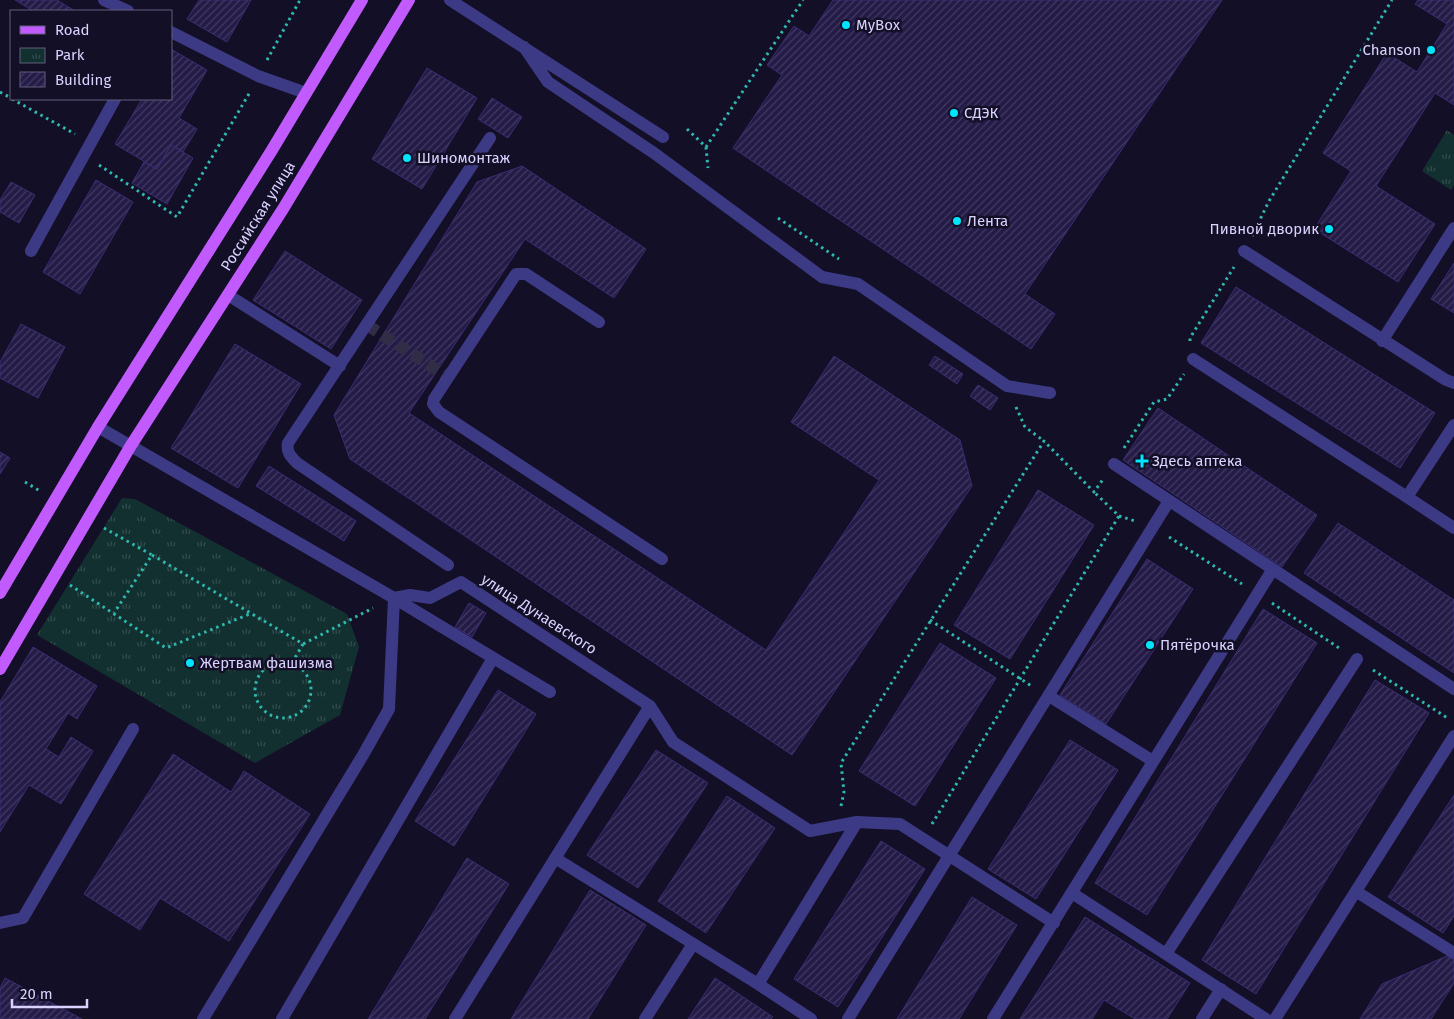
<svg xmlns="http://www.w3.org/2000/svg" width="1454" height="1019" font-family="'Fira Sans',sans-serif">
  <defs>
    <pattern id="park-tufts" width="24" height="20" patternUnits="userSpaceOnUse" patternTransform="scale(1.25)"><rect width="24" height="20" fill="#12302f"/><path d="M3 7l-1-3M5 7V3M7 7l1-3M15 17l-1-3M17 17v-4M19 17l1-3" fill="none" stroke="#344d4e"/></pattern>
    <pattern id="building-hatch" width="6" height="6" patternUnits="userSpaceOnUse" patternTransform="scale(1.25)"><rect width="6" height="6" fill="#241b47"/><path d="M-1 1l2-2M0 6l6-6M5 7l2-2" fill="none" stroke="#433b63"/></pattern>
  </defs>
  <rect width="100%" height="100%" fill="#130f26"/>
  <path fill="url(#park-tufts)" d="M1447,130l7,5v50l-3,5 -29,-19z
    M122,498l13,1 212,115 12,33 -19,68 -85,48 -218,-128z"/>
  <path fill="url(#building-hatch)" stroke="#3b2d73" d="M15,0h42l18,11h-42z
    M199,0h52l-24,42 -40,-23z
    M833,0h389l-197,294 30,20 -24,35 -298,-201 49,-73 -15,-10 27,-39 15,10z
    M1418,0h36v105l-19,-12 -59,93 59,38 -37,58 -84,-53 37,-58 -28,-18 64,-100 30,19 30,-48 -32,-20z
    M171,49l36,21 -28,48 18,11 -14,23 -12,-7 -14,24 -42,-25 27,-45h29z
    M427,68l50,30 -55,91 -50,-30z
    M492,98l30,19 -14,21 -30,-19z
    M171,145l22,13 -26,46 -35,-21 12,-21 13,7z
    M522,166l124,83 -32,49 -89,-59 -116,174 357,237 113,-170 -88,-58 43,-66 126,84 12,46 -180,269 -442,-296 -16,-44 143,-233z
    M96,180l37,22 -53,92 -37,-22z
    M11,182l24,13 -16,28 -19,-11v-12z
    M285,251l77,49 -31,49 -78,-49z
    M1454,263v50l-23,-14z
    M1236,287l199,126 -35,55 -199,-125z
    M21,324l44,23 -27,51 -38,-20v-16z
    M235,344l66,40 -63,104 -67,-40z
    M935,356l28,18 -6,10 -28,-19z
    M978,385l20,13 -8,12 -20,-14z
    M1158,408l159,107 -35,52 -159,-107z
    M0,452l10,6 -10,16z
    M269,466l87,55 -12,20 -88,-55z
    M1038,490l56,35 -84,134 -56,-34z
    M1338,523l116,77v73l-150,-100z
    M1147,559l46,30 -87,135 -46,-29z
    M469,603l17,10 -14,24 -17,-10z
    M1263,609l54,34 -170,272 -52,-32z
    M940,643l56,35 -81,128 -56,-35z
    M33,647l64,39 -20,33 -9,-6 -22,36 13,8 12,-20 22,14 -32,53 -32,-19 -29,47v-130z
    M1375,680l54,33 -173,281 -54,-34z
    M498,690l38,24 -82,132 -39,-25z
    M1070,740l48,30 -82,129 -48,-30z
    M656,750l52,33 -70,105 -51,-33z
    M173,754l58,38 13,-21 66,43 -81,127 -69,-43 -20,32 -56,-36z
    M1454,795v121l-11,17 -55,-36z
    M727,796l48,32 -69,105 -48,-32z
    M881,841l44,28 -87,138 -44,-28z
    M467,858l42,26 -84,135h-57z
    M590,890l56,35 -58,94h-77z
    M972,897l45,28 -58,94h-62z
    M1085,917l105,66 -23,36h-32l-31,-19 -12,19h-72z
    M1447,956l7,4v23l-23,36h-71l22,-35z
    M5,978l77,41h-82v-31z
    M715,978l58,39 -2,2h-83z"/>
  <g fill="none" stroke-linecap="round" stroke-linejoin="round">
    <path stroke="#312d47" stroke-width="12" stroke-dasharray="12 6" stroke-linecap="butt" d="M367,325l81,52"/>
    <path stroke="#2fb8b0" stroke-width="3" stroke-dasharray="2.5 4" stroke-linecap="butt" d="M267,60l33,-60
      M0,92l11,6
      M12,99l63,35
      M687,129l19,18 97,-147
      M706,147l2,21
      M99,165l78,52 73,-125
      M778,218l61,41
      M1252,236l17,-35 123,-201
      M1190,341v-3l44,-71
      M1016,407l9,20 19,14
      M1124,448l30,-46 13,-3 17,-25
      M25,482l15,9
      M1119,516l16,5
      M104,528l48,27 -38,58
      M1169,537l73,47
      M152,555l151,89 70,-36
      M70,585l96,63 86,-35
      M1272,603l70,47
      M930,620l103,67
      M255 690a28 28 0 1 1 56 0a28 28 0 1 1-56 0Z
      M292,663l11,-19
      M1373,670l76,49
      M841,806l3,-14 -3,-29 203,-322 50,51 10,-14
      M932,824l187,-308 -25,-24"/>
    <path stroke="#3d3a85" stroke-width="12" d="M104,0l24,11
      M450,0l213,137
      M171,32l87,44 48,17
      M524,47l24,35 106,71 168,124 36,7 149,102 43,7
      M31,251l84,-152
      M1244,251l202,129 8,3
      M228,295l112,71
      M599,322l-73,-48h-10l-82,125 -1,5 6,8 223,147
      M1382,341l72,-113
      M1193,359l214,138 47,-72
      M98,427l296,171 156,94
      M1114,464l340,225
      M1407,497l47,31
      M448,565l-151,-102c-6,-6 -11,-11 -9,-20l202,-305
      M394,598l16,-3 20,3 31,-16 189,124 23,36 137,89 47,-9 43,2 154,99
      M1049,696l104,65
      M555,858l203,126 53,35
      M1357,892l97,61
      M1072,893l194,126
      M0,923l23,-5 110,-189
      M1166,954l191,-295
      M758,984l99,-162
      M203,1019l160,-264 26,-46 5,-111
      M282,1019l211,-361
      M455,1019l195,-313
      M645,1019l48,-75
      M848,1019l321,-518
      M993,1019l280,-450
      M1202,1019l19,-30
      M1275,1019l179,-283"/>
    <path stroke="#c25bff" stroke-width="12" d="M0,593l98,-166 174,-277 90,-150
      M0,669l130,-222 153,-238 126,-209"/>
  </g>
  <g fill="#00e5ff" stroke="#130f26" stroke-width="2">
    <circle cx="846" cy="25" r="5"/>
    <circle cx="1431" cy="50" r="5"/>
    <circle cx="954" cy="113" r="5"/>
    <circle cx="407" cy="158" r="5"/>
    <circle cx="957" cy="221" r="5"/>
    <circle cx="1329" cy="229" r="5"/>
    <path d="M1139.5 453.5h5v5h5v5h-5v5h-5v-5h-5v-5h5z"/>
    <circle cx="1150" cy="645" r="5"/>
    <circle cx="190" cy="663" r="5"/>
  </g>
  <g text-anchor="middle" stroke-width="5" stroke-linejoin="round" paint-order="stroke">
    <g font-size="15" fill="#d9d4ff" stroke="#130f26" text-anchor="start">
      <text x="856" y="30">MyBox</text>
      <text x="1421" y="55" text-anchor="end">Chanson</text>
      <text x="964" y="118">СДЭК</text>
      <text x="417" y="163">Шиномонтаж</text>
      <text x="967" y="226">Лента</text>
      <text x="1319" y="234" text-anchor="end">Пивной дворик</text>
      <text x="1152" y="466">Здесь аптека</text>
      <text x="1160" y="650">Пятёрочка</text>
      <text x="200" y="668">Жертвам фашизма</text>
    </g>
    <g font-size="15" fill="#d9d4ff" stroke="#130f26">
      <text transform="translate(258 216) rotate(-58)" y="5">Российская улица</text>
      <text transform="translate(539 614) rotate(33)" y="5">улица Дунаевского</text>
    </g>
  </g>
  <rect x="10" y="10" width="162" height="90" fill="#130f26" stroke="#625e7d"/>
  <rect x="20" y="26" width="25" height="8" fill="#c25bff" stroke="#625e7d"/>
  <text x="55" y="35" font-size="15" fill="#d9d4ff">Road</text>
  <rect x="20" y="48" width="25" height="15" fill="url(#park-tufts)" stroke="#625e7d"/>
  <text x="55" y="60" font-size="15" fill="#d9d4ff">Park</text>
  <rect x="20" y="72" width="25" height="15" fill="url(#building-hatch)" stroke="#625e7d"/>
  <text x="55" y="85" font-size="15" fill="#d9d4ff">Building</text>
  <path d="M12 999v8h75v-8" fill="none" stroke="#d9d4ff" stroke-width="2.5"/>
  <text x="20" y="999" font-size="15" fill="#d9d4ff" stroke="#130f26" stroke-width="4" paint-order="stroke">20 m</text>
</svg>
